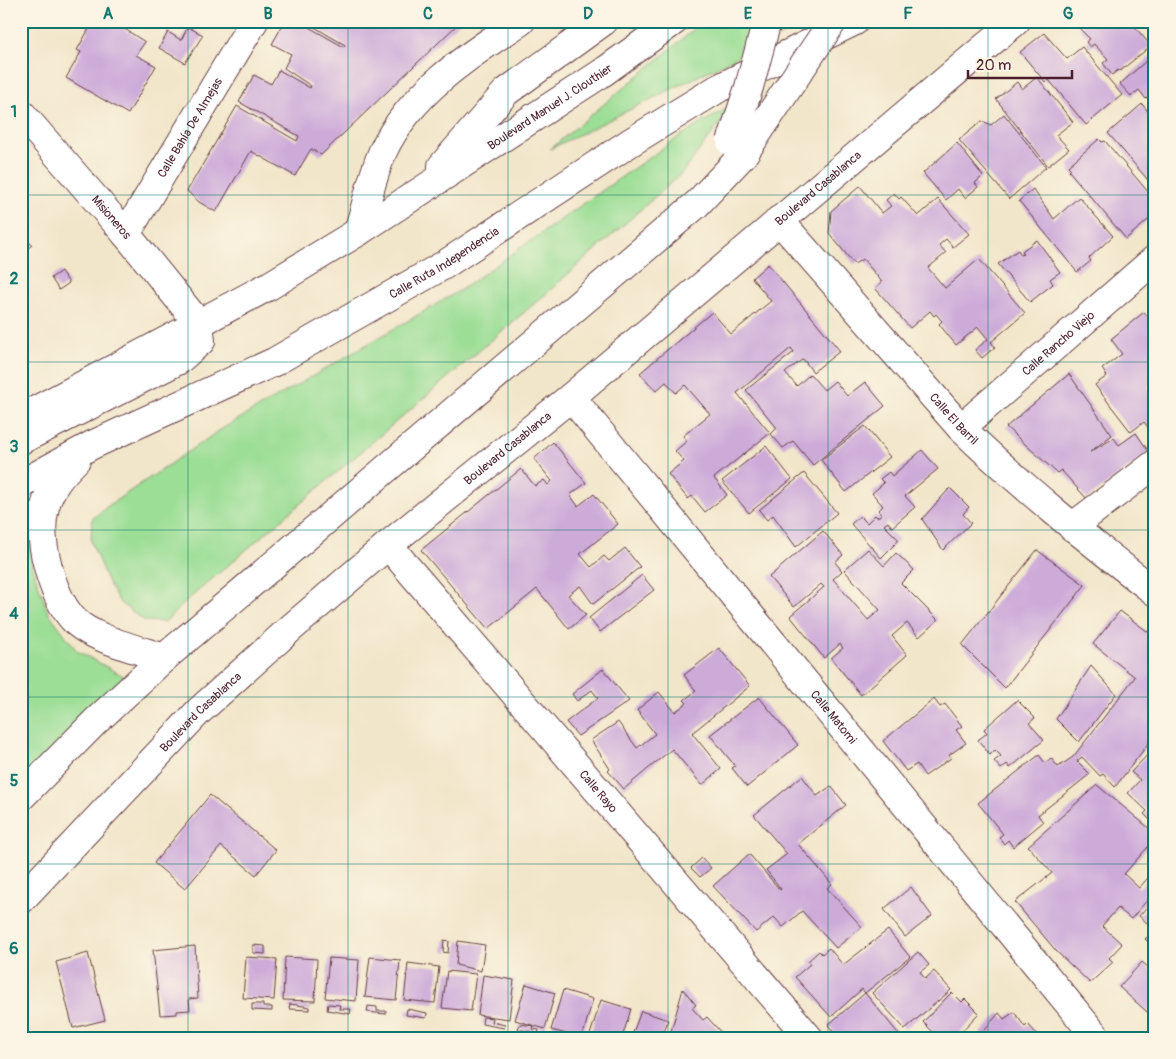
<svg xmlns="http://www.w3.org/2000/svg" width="1176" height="1059" font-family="Pangolin,sans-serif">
  <rect width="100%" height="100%" fill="#fcf5e5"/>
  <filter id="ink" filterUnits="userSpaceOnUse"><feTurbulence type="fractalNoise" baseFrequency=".02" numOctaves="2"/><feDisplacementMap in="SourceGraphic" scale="10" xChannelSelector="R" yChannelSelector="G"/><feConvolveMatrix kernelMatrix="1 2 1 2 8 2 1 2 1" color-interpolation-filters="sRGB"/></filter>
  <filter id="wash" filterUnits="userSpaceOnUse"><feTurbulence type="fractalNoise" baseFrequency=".0096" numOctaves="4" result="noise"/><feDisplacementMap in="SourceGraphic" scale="20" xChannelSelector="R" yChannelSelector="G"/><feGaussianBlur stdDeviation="1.12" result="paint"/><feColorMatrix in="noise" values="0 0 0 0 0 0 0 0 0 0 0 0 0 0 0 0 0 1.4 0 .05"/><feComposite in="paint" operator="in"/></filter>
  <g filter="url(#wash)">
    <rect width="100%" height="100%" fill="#f2e6ca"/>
    <path fill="#9cde96" stroke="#737e60" d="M704,21h106l-260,128z
      M736,103l-55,71 -133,118 -357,305 -26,25 -20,-1 -25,-18 -12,-20 -17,-41 1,-23 16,-13 112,-76 239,-139 221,-155z
      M32,517v50l16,45 29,39 50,27 -106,105v-259z"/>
    <g id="blocks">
      <path fill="#cdabd9" d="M91,21h32l-3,5 25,16 -9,13 20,11 -28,48 -62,-36 15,-26 -4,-2 12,-21 -2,-1z
        M285,21h13l46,26 1,-2 -41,-24h157l-140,134 -10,-6 -16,27 -44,-25 -35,61 -17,-10 -12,-11 50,-85 60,35 2,-5 -60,-34 15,-27 17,9 8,-14 31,18 1,-2 -27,-18 7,-14 -19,-10z
        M1086,21h44l21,25 -31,25 -2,-1 -6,5 -9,-12 5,-4 -14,-15 -4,3 -4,-5 4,-3 -11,-11z
        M188,27l15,8 -18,28 -26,-15 9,-16 13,8z
        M1044,33l23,26 15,-12 40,48 -36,30 -37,-45 -3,3 -26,-31z
        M1155,53v38l-9,8 -7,-9 -8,6 -11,-12z
        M1037,77l36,45 -17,13 13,14 -21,17 -52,-67 21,-17 5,7z
        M1142,104l13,16 -2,66 -45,-53z
        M1004,114l42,53 -37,32 -50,-59 23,-19 9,4z
        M1099,139l3,3 3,-1 50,59v14l-29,25 -57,-68 2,-2 -3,-3z
        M957,143l26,33 -8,7 3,4 -13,11 -7,-9 -12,11 -23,-27z
        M860,186l22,27 9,-7 -5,-6 8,-7 5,6 2,-2 17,19 20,-17 31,35 -16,13 -7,-8 -7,6 7,8 -18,15 17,20 34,-29 46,54 -34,29 4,5 -13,11 -7,-8 13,-11 -10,-12 -22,18 -17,-21 3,-3 -6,-7 -2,2 -4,-5 -20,17 -35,-40 7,-6 -19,-23 -9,5 -25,-31 2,-22z
        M1033,189l21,30 25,-22 34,39 -24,22 2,3 -14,11 -58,-71z
        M21,233l11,12 -11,9z
        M1037,240l23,32 -10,7 3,5 -23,18 -32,-38 20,-14 3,5 3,-1 -2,-3z
        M768,264l72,87 -27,21 -10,-13 -18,14 12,13 13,-12 14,16 11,-9 12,15 18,-14 20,24 -72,59 -20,-24 -10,7 -12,-14 6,-6 -31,-38 48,-38 -3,-4 -54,45 33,40 -56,45 13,17 -22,17 -13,-16 -4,3 -20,-25 16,-13 -9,-10 12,-10 -4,-5 27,-22 -25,-29 -9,8 -10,-11 -10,9 -16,-18 72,-61 19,22 40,-33 -19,-23z
        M61,271l8,12 -10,7 -8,-12z
        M1144,312l11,14v56l-7,5 7,9v40l-11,-14 -13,10 -36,-47 12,-9 -5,-7 20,-15 -11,-15z
        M1069,374l43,61 -22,17 24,-14 5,7 17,-12 13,19 -62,47 -26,-29 -4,3 -51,-46z
        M865,426l25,31 -44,35 -25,-32z
        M553,442l33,41 -16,12 8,11 16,-12 24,30 -38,30 11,13 13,-11 5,5 16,-13 15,19 -47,37 -13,-18 -12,9 18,20 -17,14 -32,-40 -49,40 -67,-79 100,-81 14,17 9,-6 4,5 4,-4 -18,-22z
        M766,446l26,33 -43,34 -27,-32z
        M922,450l16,19 -33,27 10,11 -23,20 -4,-5 -4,3 15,15 -18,18 -30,-34 9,-8 7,7 8,-8 2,2 5,-3 -4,-3 5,-5 -11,-13 12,-10 -4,-4 9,-7 3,4z
        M804,473l33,40 -41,34 -23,-32 -6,5 -8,-10z
        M950,488l19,19 -6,7 8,9 -28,27 -21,-31z
        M823,531l20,24 -8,7 7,9 -9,8 35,41 12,-10 -36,-40 24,-21 16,17 12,-13 18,17 -13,13 37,37 -19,17 -12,-14 -15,13 15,19 -46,40 -30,-37 12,-10 -3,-4 -16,14 -34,-42 34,-29 -3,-3 -27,23 -25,-30z
        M1037,550l48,35 -80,103 -43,-43z
        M642,575l12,15 -54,42 -11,-14z
        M1120,611l35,26v98l-40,52 -12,-13 -3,2 -18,-19 -5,4 13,13 -52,41 5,7 -30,25 -5,-7 -4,4 -5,-7 4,-3 -25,-31 61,-48 6,8 6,-5 7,9 15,-10 62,-80 -42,-33z
        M719,648l31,38 -58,47 29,36 -19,16 -30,-36 -48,40 -16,-18 2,-2 -19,-29 27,-18 19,26 18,-14 -18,-24 22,-18 16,20 12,-9 -3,-3 12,-9 -12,-16z
        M1091,666l25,28 -37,48 -23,-23z
        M603,669l26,32 -51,35 -12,-14 32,-24 -6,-8 -15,11 -5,-7z
        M759,697l39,48 -51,42 -15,-19 3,-2 -25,-31z
        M934,699l6,8 5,-3 17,22 -6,4 10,13 -17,12 2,3 -26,18 -8,-12 -11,7 -23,-30z
        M1017,700l18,18 -6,5 15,17 -34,28 -3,-4 -6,5 -7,-8 7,-5 -6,-6 -5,5 -12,-15 9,-7 -3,-4z
        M1155,747v78l-11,-11 3,-3 -19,-18 12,-13 -9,-8z
        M802,776l15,20 14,-10 15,19 -48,39 34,40 -5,4 35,39 -26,21 -34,-37 -19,16 -9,-10 -18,15 -43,-46 36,-32 31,36 1,-1 -15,-19 21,-16 -33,-39z
        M1097,785l58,48v6l-31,35 15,14 16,-18v78l-10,-9 10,-9 -16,-14 14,-16 -4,-2 -18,21 -13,-11 -16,18 20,18 -13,14 4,4 -23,21 -33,-31 -42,-50 37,-29 -24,-27z
        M210,795l66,55 -20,25 -35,-29 -36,43 -31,-26z
        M702,858l9,10 -11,9 -9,-9z
        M911,887l21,29 -27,21 -21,-28z
        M888,930l22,27 -45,36 37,45h-63l-11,-13 37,-32 -3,-4 -31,28 -36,-40 15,-13 -2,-3 11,-10 3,3 7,-6 14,17z
        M444,940l5,1 -1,12 -5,-1z
        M458,941l27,4 -4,26 -25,-6z
        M253,945l12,1v8l-12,-1z
        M195,946l3,52 -9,1 1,11 -13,1v3l-17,1 -7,-65z
        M918,952l11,13 -9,7 5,7 9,-8 17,19 -46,39 -33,-36z
        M88,953l17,67 -32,8 -17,-66z
        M246,957l31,2 -3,41 -31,-2z
        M285,957l32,2 -2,42 -32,-1z
        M370,957l30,3 -4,40 -31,-3z
        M329,958l30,2 -3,41 -31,-3z
        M1142,962l13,11v46l-36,-32z
        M408,963l31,4 -4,36 -31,-3z
        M447,971l29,3 -5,37 -29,-3z
        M483,975l31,5 -5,39 -31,-4z
        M526,984l29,9 -10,36 -30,-9z
        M683,989l13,16 -4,3 11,12 4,-3 19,21h-57z
        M563,990l30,9 -11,39 -31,-8z
        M952,992l10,10 3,-3 14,14 -24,25 -7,-5 -4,5h-5l-16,-16z
        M601,1000l30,9 -9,29h-33z
        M252,1004h11v3h9v4l-20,-1z
        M290,1004l20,3v3l-21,-1z
        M328,1004l12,1 -1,4h12l-1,5 -23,-4z
        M368,1006l9,1v4h9v3l-19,-2z
        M407,1009l20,4 -1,5 -20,-3z
        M641,1011l27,9 -6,18h-31z
        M1014,1012l11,15 3,-3 12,14h-63l22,-25 5,6z
        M483,1017l10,1 -1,4 13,3 -1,3 -22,-4z
        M520,1024l14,2 -1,3 6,1 -1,4 -20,-5z"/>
    </g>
  </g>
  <g filter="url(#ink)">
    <use href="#blocks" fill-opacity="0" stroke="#633d43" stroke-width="1"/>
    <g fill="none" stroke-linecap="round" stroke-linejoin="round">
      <g stroke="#633d43" stroke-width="30">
        <g id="minor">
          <path id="s1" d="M21,113l105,121 73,90"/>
          <path id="s2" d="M779,220l182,208c61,59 127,112 194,164"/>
          <path d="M358,232c8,-26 14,-56 25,-81 27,-58 86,-96 138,-130"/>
          <path id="s3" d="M126,234l128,-213"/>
          <path id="s4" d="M571,397l526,641"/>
          <path id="s5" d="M961,428l194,-169"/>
          <path d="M1072,527l83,-63"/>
          <path id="s6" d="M388,545l421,493"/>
        </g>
      </g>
      <g stroke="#633d43" stroke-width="30">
        <g id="primary">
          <path d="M442,166l64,-74 98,-71"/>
          <path id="s7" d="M21,418l248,-132 89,-54 244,-159 72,-52"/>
          <path d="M21,440l158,-80 22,-19 -2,-17"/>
          <path d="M76,460c-14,14 -26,27 -31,47 -9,31 7,89 28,112 16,19 67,31 91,39"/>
          <path id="s8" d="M21,484l71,-39 182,-83 170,-97 187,-123 88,-54 136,-67"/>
          <path d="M21,797l74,-75 69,-64 533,-454 46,-49"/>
          <path id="s9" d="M21,900l178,-189 91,-82 98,-84 183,-148 445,-376"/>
        </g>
      </g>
      <use href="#minor" stroke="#fff" stroke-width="28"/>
      <use href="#primary" stroke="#fff" stroke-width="28"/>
      <g stroke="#633d43" stroke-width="30" stroke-linecap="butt">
        <path id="tertiary-bridge" d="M731,142l18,-55 18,-66"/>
      </g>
      <g stroke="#633d43" stroke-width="30" stroke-linecap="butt">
        <path id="primary-bridge" d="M743,155l90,-134"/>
      </g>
      <use href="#tertiary-bridge" stroke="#fff" stroke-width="28"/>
      <use href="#primary-bridge" stroke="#fff" stroke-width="28"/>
    </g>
  </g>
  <path fill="none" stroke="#0f766e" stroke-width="1" stroke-opacity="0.55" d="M188,21v1017M348,21v1017M508,21v1017M668,21v1017M828,21v1017M988,21v1017M21,195h1134M21,362h1134M21,530h1134M21,697h1134M21,864h1134"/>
  <g text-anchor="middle" stroke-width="4.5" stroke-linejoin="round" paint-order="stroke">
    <g font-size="12" fill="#4a1f2b" stroke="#fcf5e5">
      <text dy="4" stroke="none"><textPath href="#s7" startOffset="614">Boulevard Manuel J. Clouthier</textPath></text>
      <text dy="4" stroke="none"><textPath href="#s3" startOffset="124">Calle Bahía De Almejas</textPath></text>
      <text dy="4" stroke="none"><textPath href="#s9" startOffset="1070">Boulevard Casablanca</textPath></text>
      <text dy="4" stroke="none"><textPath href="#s1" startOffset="138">Misioneros</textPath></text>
      <text dy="4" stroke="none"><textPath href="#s8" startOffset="478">Calle Ruta Independencia</textPath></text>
      <text dy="4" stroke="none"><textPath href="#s5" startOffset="129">Calle Rancho Viejo</textPath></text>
      <text dy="4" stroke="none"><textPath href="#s2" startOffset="265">Calle El Barril</textPath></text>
      <text dy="4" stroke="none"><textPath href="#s9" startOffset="665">Boulevard Casablanca</textPath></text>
      <text dy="4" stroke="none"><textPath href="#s9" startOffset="260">Boulevard Casablanca</textPath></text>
      <text dy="4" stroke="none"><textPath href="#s4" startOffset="414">Calle Matomi</textPath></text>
      <text dy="4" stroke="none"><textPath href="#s6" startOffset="324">Calle Rayo</textPath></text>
    </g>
  </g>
  <rect width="1176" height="1059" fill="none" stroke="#fcf5e5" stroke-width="55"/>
  <path d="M968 70v8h104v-8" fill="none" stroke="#4a1f2b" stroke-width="2.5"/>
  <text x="976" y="70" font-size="15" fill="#4a1f2b" stroke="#fcf5e5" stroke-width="4" paint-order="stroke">20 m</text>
  <rect x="28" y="28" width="1120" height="1004" fill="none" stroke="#0f766e" stroke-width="2"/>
  <g font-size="16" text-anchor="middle" font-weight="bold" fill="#0f766e">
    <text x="108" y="19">A</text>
    <text x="268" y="19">B</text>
    <text x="428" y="19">C</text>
    <text x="588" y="19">D</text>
    <text x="748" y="19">E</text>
    <text x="908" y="19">F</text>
    <text x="1068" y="19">G</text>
    <text x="14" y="117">1</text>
    <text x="14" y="284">2</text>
    <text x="14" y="452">3</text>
    <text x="14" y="619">4</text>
    <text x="14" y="786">5</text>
    <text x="14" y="954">6</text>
  </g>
</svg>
